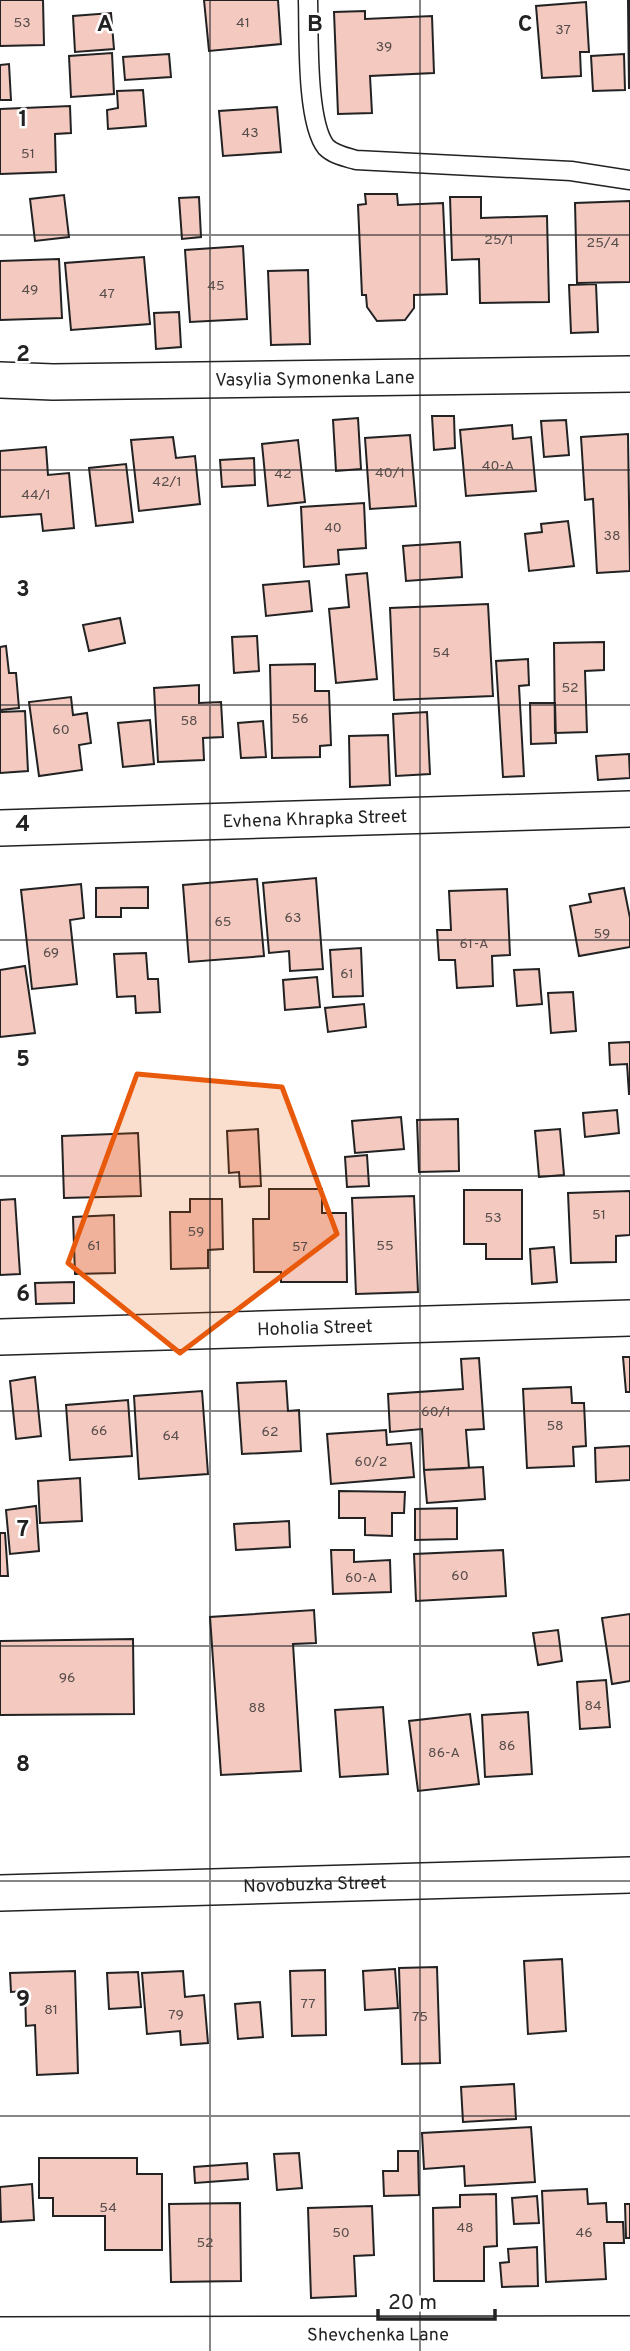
<svg xmlns="http://www.w3.org/2000/svg" width="630" height="2351" font-family="Overpass,sans-serif">
  <rect width="100%" height="100%" fill="#fff"/>
  <path fill="#f3c9c0" stroke="#222" stroke-width="2" d="M0,0h43l1,45 -44,1z
    M204,0h74l3,44 -72,7z
    M628,0h2v88h-1z
    M586,2l3,50h-9l1,24 -39,2 -6,-72z
    M365,11v8l67,-3 2,57 -64,3 2,37 -34,1 -4,-102z
    M111,13l3,36 -39,3 -2,-36z
    M112,53l2,41 -43,3 -2,-41z
    M169,54l2,23 -46,3 -2,-23z
    M624,54l1,36 -32,1 -2,-35z
    M9,64l2,36h-11v-35z
    M143,90l3,36 -38,3 -1,-19 11,-2 -1,-17z
    M70,106l1,27 -16,1 1,38 -56,2v-65z
    M277,107l4,45 -58,4 -4,-45z
    M365,194h32l1,11 45,-2 4,91 -33,1v13l-9,12 -28,1 -10,-14 -1,-12h-4l-4,-90 8,-1z
    M64,195l5,42 -34,4 -5,-42z
    M199,197l2,40 -19,2 -3,-41z
    M450,197h31v21l66,-2 2,86 -69,1 -1,-44 -27,1z
    M630,201v81l-53,1 -2,-80z
    M243,246l4,73 -57,3 -5,-72z
    M144,257l6,67 -79,6 -6,-67z
    M59,259l3,59 -62,2v-59z
    M308,270l2,74 -39,1 -3,-74z
    M596,284l2,48 -27,1 -2,-48z
    M179,312l2,35 -25,2 -2,-36z
    M432,416h22l1,32 -21,2z
    M358,418l3,51 -25,2 -3,-51z
    M566,420l3,35 -25,2 -3,-36z
    M512,425l1,14 18,-2 5,54 -70,5 -6,-66z
    M628,434l2,137 -33,2 -4,-74 -8,1 -4,-63z
    M410,435l6,71 -46,3 -5,-71z
    M173,437l3,21 19,-2 5,48 -61,7 -8,-71z
    M298,440l7,62 -37,4 -6,-62z
    M46,447l2,28 21,-2 5,55 -31,3 -2,-17 -41,3v-66z
    M254,458l1,27 -33,2 -2,-27z
    M126,464l7,58 -37,4 -7,-58z
    M364,503l2,45 -28,2 1,14 -35,3 -3,-60z
    M568,521l6,45 -45,5 -4,-37 17,-2 -1,-8z
    M460,542l2,35 -56,4 -3,-35z
    M367,573l10,106 -41,4 -7,-74 20,-2 -3,-32z
    M309,581l3,30 -46,5 -3,-31z
    M488,604l5,92 -99,4 -4,-92z
    M120,618l5,25 -36,8 -6,-26z
    M257,636l2,35 -25,2 -2,-36z
    M604,642v28l-19,1 2,61 -32,1 -1,-90z
    M6,646l3,27h7l3,35 -19,2v-63z
    M528,659l1,26 -10,1 5,90 -21,1 -7,-116z
    M315,664v27h14l2,54 -11,1v11l-48,1 -2,-93z
    M199,685v18l22,-1 2,35 -20,1 1,22 -46,2 -4,-74z
    M71,697l2,18 14,-2 4,30 -12,2 3,25 -43,6 -10,-74z
    M530,703h25l1,40 -25,1z
    M25,711l3,60 -28,2v-61z
    M427,712l3,62 -34,2 -3,-62z
    M150,720l4,44 -31,3 -5,-44z
    M263,721l3,36 -25,1 -3,-35z
    M388,735l2,50 -40,2 -1,-51z
    M629,754l1,24 -32,2 -2,-24z
    M316,878l7,91 -33,2 -1,-20 -20,2 -6,-70z
    M257,879l7,77 -75,6 -6,-77z
    M81,884l3,34 -14,2 7,64 -45,5 -11,-99z
    M148,887v21h-27v9h-25v-29z
    M624,888l6,30v29l-51,9 -9,-50 21,-4 -2,-8z
    M507,889l3,66 -18,1 1,30 -36,2 -2,-28h-16l-2,-30h14l-2,-39z
    M361,948l2,48 -30,1 -3,-47z
    M146,953l2,26h10l2,33 -24,1 -1,-17 -18,1 -3,-43z
    M25,966l10,67 -35,4v-67z
    M539,969l3,35 -25,2 -3,-36z
    M317,977l3,30 -35,3 -2,-30z
    M573,992l3,39 -25,2 -3,-40z
    M364,1004l2,23 -38,5 -3,-24z
    M630,1042v52h-1l-2,-30 -17,1 -1,-22z
    M617,1110l2,23 -34,4 -2,-24z
    M401,1117l3,32 -49,4 -3,-32z
    M458,1119l1,52 -40,1 -2,-52z
    M258,1129l3,57 -21,1 -1,-15 -10,1 -2,-42z
    M560,1129l4,46 -25,2 -4,-46z
    M138,1133l3,63 -77,2 -2,-62z
    M367,1155l2,31 -22,1 -2,-30z
    M269,1189h53v24h24l1,69h-66v-10h-27l-1,-53h16z
    M464,1190h58v69h-36v-15h-22z
    M630,1191v44l-14,1v26l-45,1 -3,-70z
    M414,1196l4,96 -62,2 -4,-96z
    M15,1199l5,75 -20,1v-75z
    M190,1199h32l1,50 -15,1v18l-37,1 -1,-57h20z
    M114,1215l1,58 -40,1 -2,-57z
    M554,1247l3,35 -25,2 -2,-35z
    M74,1282v21l-38,1 -1,-21z
    M623,1357h7v35h-4z
    M479,1358l5,71 -18,1 3,38 -45,2 -2,-41 -32,3 -2,-38 75,-5 -2,-30z
    M35,1377l6,59 -25,3 -6,-58z
    M286,1381l2,30 11,-1 2,41 -59,3 -5,-71z
    M571,1387l1,16h12l2,43 -13,1 1,19 -47,2 -4,-79z
    M202,1391l6,83 -69,5 -5,-83z
    M128,1400l4,56 -62,4 -4,-55z
    M386,1430l1,15 24,-2 3,34 -83,7 -4,-50z
    M630,1446v34l-34,2 -1,-34z
    M483,1467l2,32 -58,4 -3,-33z
    M80,1478l2,43 -42,2 -2,-42z
    M339,1491l66,1 -1,21h-12v23l-27,-1v-17h-26z
    M36,1506l3,45 -29,3 -4,-44z
    M457,1508v31l-42,1v-31z
    M289,1521l1,26 -54,3 -2,-26z
    M0,1533h5l3,43h-8z
    M331,1550h23v12l36,-2 1,32 -58,2z
    M503,1550l3,46 -90,5 -2,-47z
    M314,1610l2,33 -23,1 8,127 -80,4 -11,-158z
    M630,1614v67l-18,3 -10,-66z
    M558,1630l4,31 -24,4 -5,-32z
    M133,1639l1,75 -134,1v-74z
    M606,1680l4,47 -30,2 -3,-47z
    M383,1707l5,67 -48,3 -5,-67z
    M528,1712l4,62 -47,3 -3,-62z
    M470,1714l9,70 -61,7 -9,-70z
    M562,1959l4,72 -38,3 -4,-73z
    M437,1967l3,96 -38,1 -3,-96z
    M395,1969l3,39 -33,2 -2,-39z
    M325,1970l1,65 -34,1 -2,-65z
    M75,1971l3,102 -41,2 -2,-50 -9,1 -1,-35 -14,1 -1,-19z
    M183,1971l2,26 19,-2 4,48 -27,2 -1,-14 -33,3 -5,-61z
    M138,1972l3,35 -32,2 -2,-36z
    M260,2002l3,35 -25,2 -3,-35z
    M514,2084l2,35 -53,3 -2,-35z
    M531,2127l4,55 -70,4 -1,-20 -40,3 -2,-36z
    M398,2151h20l1,44 -35,1 -1,-25h15z
    M299,2153l3,35 -25,2 -3,-36z
    M39,2158h98v16h25v76h-57v-34h-52v-18h-14z
    M247,2163l1,16 -53,4 -1,-16z
    M32,2184l2,36 -33,2 -1,-35z
    M587,2189l1,15 18,-1 1,19h16l1,21h-20l2,36 -60,3 -4,-91z
    M496,2194l1,52 -13,1v34h-50l-1,-73 27,-1v-12z
    M537,2196l2,27 -25,1 -2,-26z
    M240,2203l1,78 -70,1 -2,-78z
    M625,2204h5v34h-4z
    M372,2206l2,49 -20,1 2,40 -45,2 -3,-90z
    M537,2247l1,39 -36,1 -2,-24 9,-1 -1,-13z"/>
  <g fill="none" stroke-linecap="round" stroke-linejoin="round">
    <g stroke="#222" stroke-width="21">
      <path id="service" d="M308,0c1,34 -2,122 18,147 8,8 20,10 30,13l215,11 59,9"/>
    </g>
    <g stroke="#222" stroke-width="38">
      <g id="minor">
        <path id="s1" d="M0,380l53,2 577,-8"/>
        <path id="s2" d="M0,828l630,-19"/>
        <path id="s3" d="M0,1337l630,-19"/>
        <path id="s4" d="M0,1893l630,-18"/>
        <path id="s5" d="M0,2335l630,-1"/>
      </g>
    </g>
    <use href="#service" stroke="#fff" stroke-width="18"/>
    <use href="#minor" stroke="#fff" stroke-width="35"/>
  </g>
  <path fill="#e8590c" fill-opacity="0.2" stroke="#e8590c" stroke-width="5" stroke-linejoin="round" d="M137,1074l145,13 55,147 -157,119 -112,-90z"/>
  <path fill="none" stroke="#222" stroke-width="2" stroke-opacity="0.55" d="M210,0v2351M420,0v2351M0,235h630M0,470h630M0,705h630M0,940h630M0,1176h630M0,1411h630M0,1646h630M0,1881h630M0,2116h630"/>
  <g text-anchor="middle" stroke-width="5" stroke-linejoin="round" paint-order="stroke">
    <g font-size="14" fill="#564c4a">
      <text x="22" y="27">53</text>
      <text x="243" y="27">41</text>
      <text x="563" y="34">37</text>
      <text x="384" y="51">39</text>
      <text x="250" y="137">43</text>
      <text x="28" y="158">51</text>
      <text x="499" y="244">25/1</text>
      <text x="603" y="247">25/4</text>
      <text x="216" y="290">45</text>
      <text x="30" y="294">49</text>
      <text x="107" y="298">47</text>
      <text x="498" y="470">40-А</text>
      <text x="390" y="477">40/1</text>
      <text x="283" y="478">42</text>
      <text x="167" y="486">42/1</text>
      <text x="36" y="499">44/1</text>
      <text x="333" y="532">40</text>
      <text x="612" y="540">38</text>
      <text x="441" y="657">54</text>
      <text x="570" y="692">52</text>
      <text x="300" y="723">56</text>
      <text x="189" y="725">58</text>
      <text x="61" y="734">60</text>
      <text x="293" y="922">63</text>
      <text x="223" y="926">65</text>
      <text x="602" y="938">59</text>
      <text x="474" y="948">61-А</text>
      <text x="51" y="957">69</text>
      <text x="347" y="978">61</text>
      <text x="599" y="1219">51</text>
      <text x="493" y="1222">53</text>
      <text x="196" y="1236">59</text>
      <text x="94" y="1250">61</text>
      <text x="385" y="1250">55</text>
      <text x="300" y="1251">57</text>
      <text x="436" y="1416">60/1</text>
      <text x="555" y="1430">58</text>
      <text x="99" y="1435">66</text>
      <text x="270" y="1436">62</text>
      <text x="171" y="1440">64</text>
      <text x="371" y="1466">60/2</text>
      <text x="460" y="1580">60</text>
      <text x="361" y="1582">60-А</text>
      <text x="67" y="1682">96</text>
      <text x="593" y="1710">84</text>
      <text x="257" y="1712">88</text>
      <text x="507" y="1750">86</text>
      <text x="444" y="1757">86-А</text>
      <text x="308" y="2008">77</text>
      <text x="51" y="2014">81</text>
      <text x="176" y="2019">79</text>
      <text x="420" y="2021">75</text>
      <text x="108" y="2212">54</text>
      <text x="465" y="2232">48</text>
      <text x="341" y="2237">50</text>
      <text x="584" y="2237">46</text>
      <text x="205" y="2247">52</text>
    </g>
    <g font-size="18" fill="#222" stroke="#fff">
      <text dy="6" stroke="none"><textPath href="#s1" startOffset="315">Vasylia Symonenka Lane</textPath></text>
      <text dy="6" stroke="none"><textPath href="#s2" startOffset="315">Evhena Khrapka Street</textPath></text>
      <text dy="6" stroke="none"><textPath href="#s3" startOffset="315">Hoholia Street</textPath></text>
      <text dy="6" stroke="none"><textPath href="#s4" startOffset="315">Novobuzka Street</textPath></text>
      <text dy="6" stroke="none"><textPath href="#s5" startOffset="378">Shevchenka Lane</textPath></text>
    </g>
  </g>
  <g font-size="23" text-anchor="middle" font-weight="bold" fill="#222" stroke="#fff" stroke-width="5" stroke-linejoin="round" paint-order="stroke">
    <text x="105" y="31">A</text>
    <text x="315" y="31">B</text>
    <text x="525" y="31">C</text>
    <text x="23" y="126">1</text>
    <text x="23" y="361">2</text>
    <text x="23" y="596">3</text>
    <text x="23" y="831">4</text>
    <text x="23" y="1066">5</text>
    <text x="23" y="1301">6</text>
    <text x="23" y="1536">7</text>
    <text x="23" y="1771">8</text>
    <text x="23" y="2006">9</text>
  </g>
  <path d="M378 2309v10h117v-10" fill="none" stroke="#222222" stroke-width="3.5"/>
  <text x="388" y="2309" font-size="21" fill="#222222" stroke="#ffffff" stroke-width="5" paint-order="stroke">20 m</text>
</svg>
